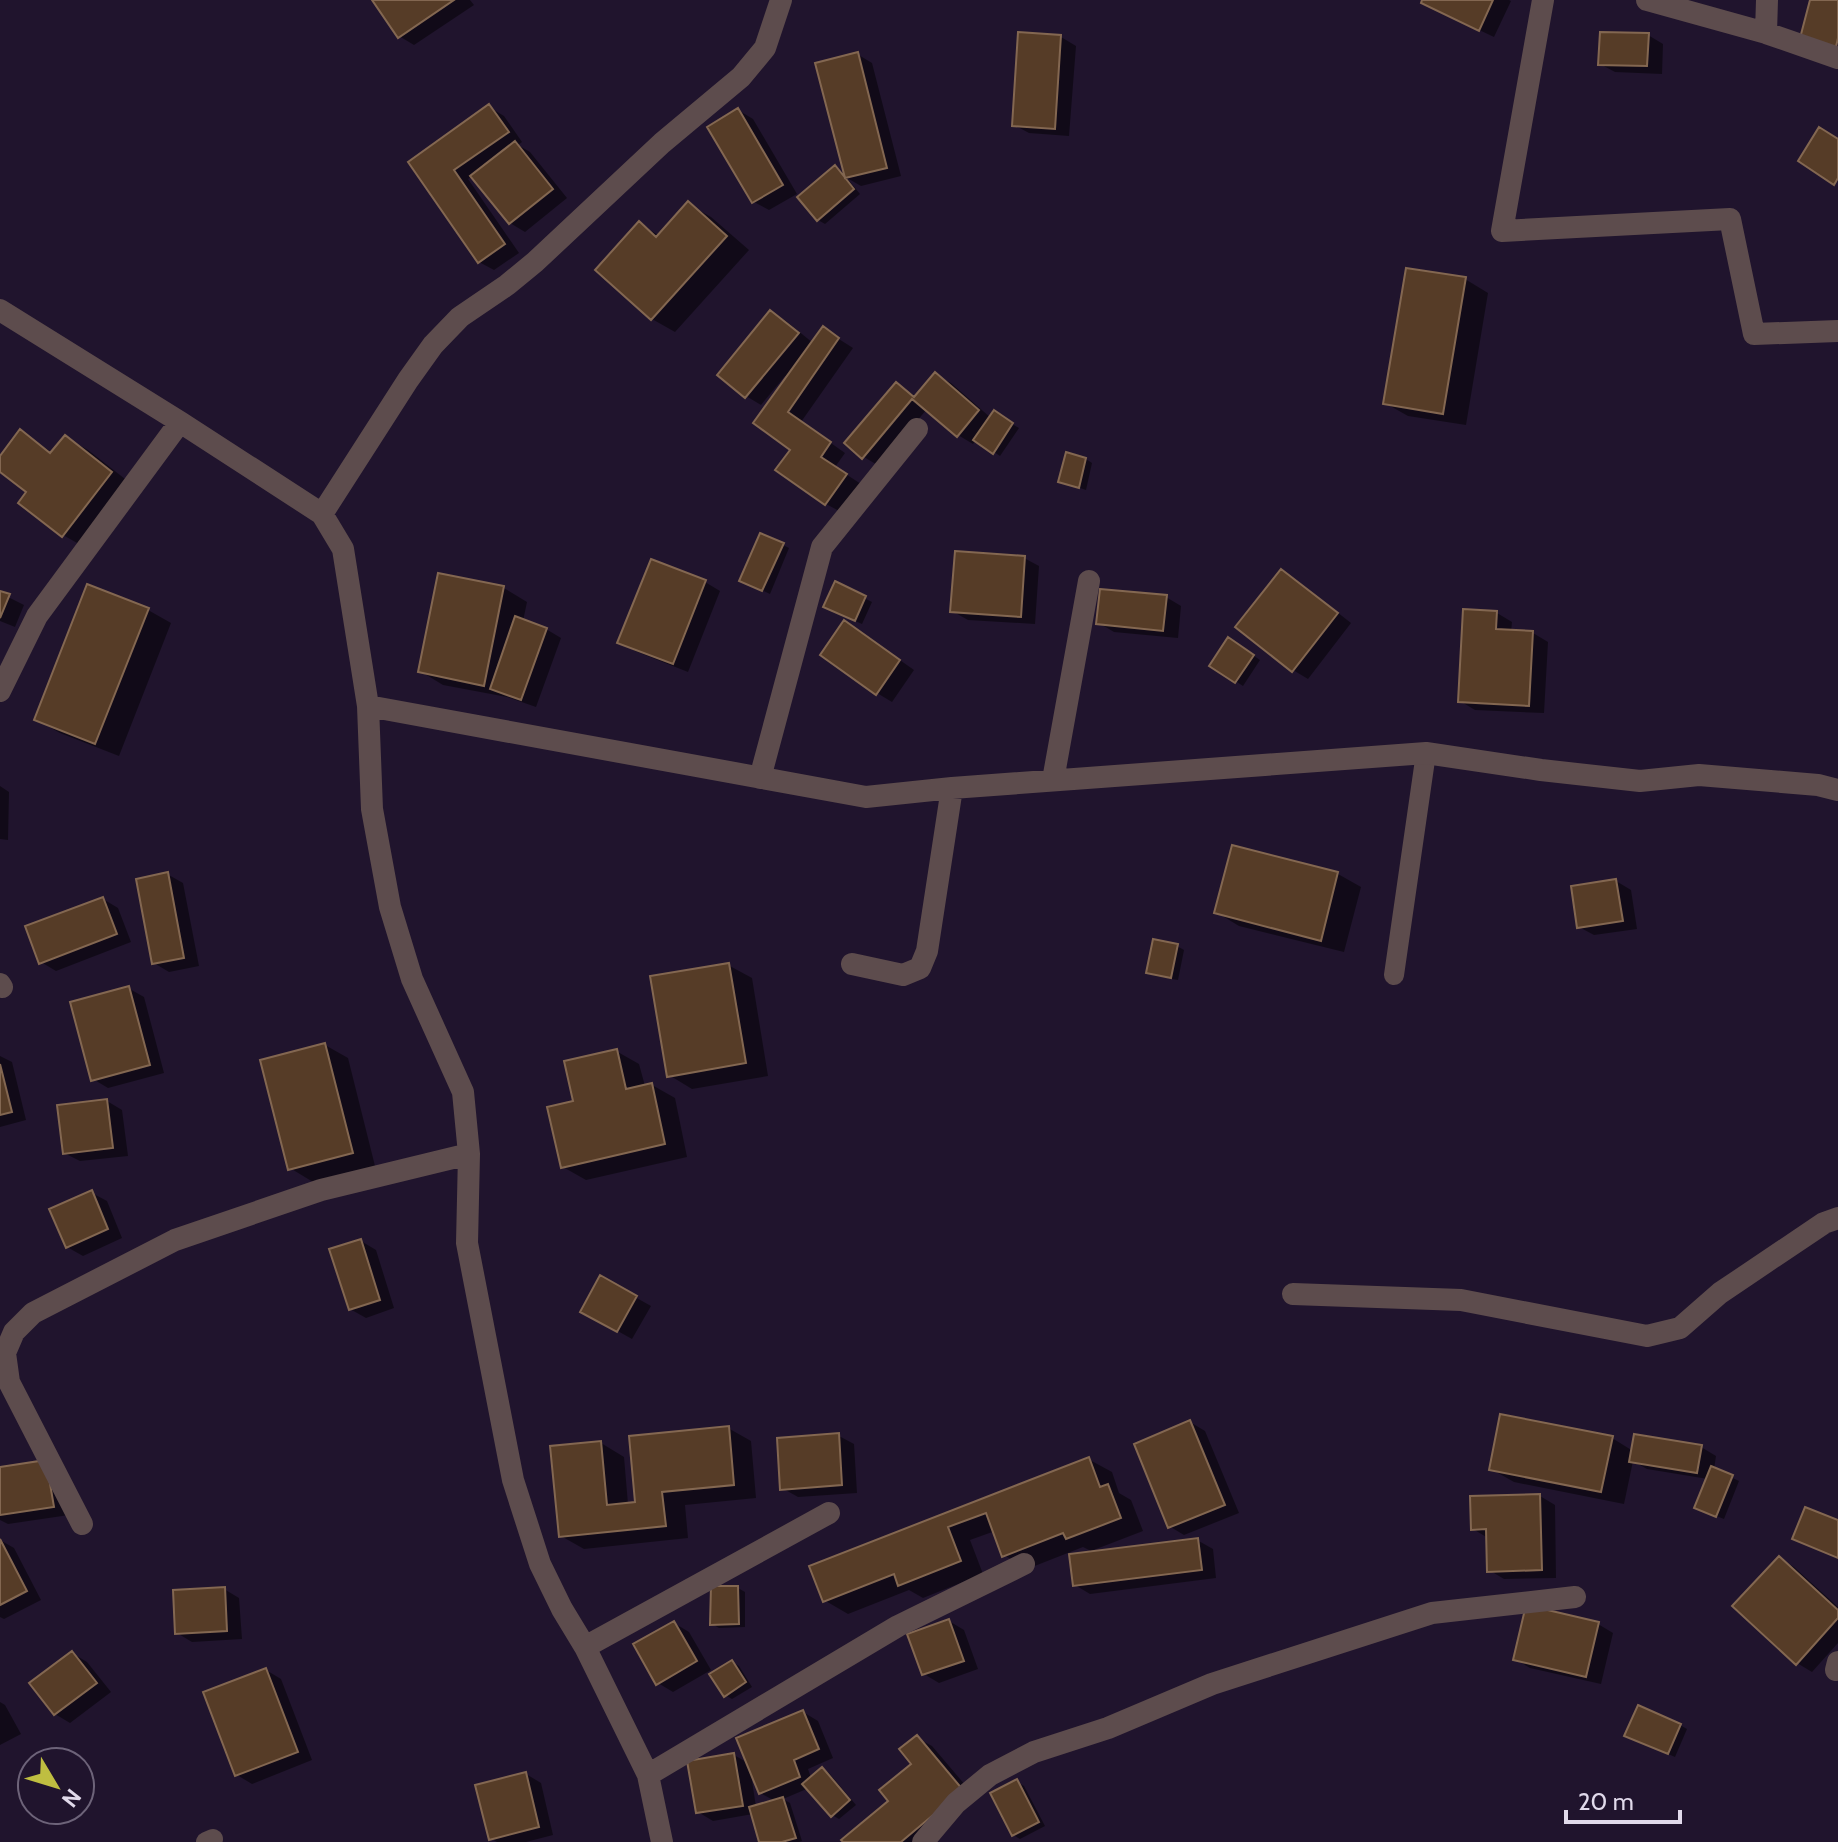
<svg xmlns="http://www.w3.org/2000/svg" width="1838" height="1842" font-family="Cabin,sans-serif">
  <rect width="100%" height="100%" fill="#20142d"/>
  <path fill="#0007" fill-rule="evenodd" d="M375,0h95l4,5 -60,40 -15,-9z
    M1425,0h84l2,1 -17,36 -55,-26z
    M1648,35l15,9 -1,30 -47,-2 -15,-8z
    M1061,37l15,9 -7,90 -40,-3 -15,-8z
    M857,54l15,9 29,113 -40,10 -14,-8 13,16 -35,30 -7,-4 17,-52 10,6z
    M489,107l15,9 18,26 -4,3 12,7 37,46 -42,34 -15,-9 -37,-47 -5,3 51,74 -25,17 -15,-8 -69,-99z
    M738,110l15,9 44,75 -28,16 -15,-8z
    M688,204l23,13 38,33 -74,82 -23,-13 -54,-49 41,-46 21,12z
    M1465,279l23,14 -22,132 -58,-9 -23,-13z
    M771,312l15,9 27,22 10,-14 30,19 -52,74 44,31 -10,14 26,17 -20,28 -15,-8 -33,-55 -37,-26 32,-45 -3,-2 -24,29 -15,-9z
    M935,375l16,8 40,35 3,-5 25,15 -19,28 -24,-16 -3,4 -15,-9 -31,-26 -48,57 -15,-9 -17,-14 49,-59 21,13z
    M21,432l32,21 12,-16 23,13 46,36 -48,62 -23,-13 -34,-43 -29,-23v-10z
    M1086,459l6,4 -6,27 -26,-9z
    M783,545l6,3 -19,46 -22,-10z
    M1024,558l15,8 -4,58 -67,-4 -16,-9z
    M1281,572l15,8 55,43 -43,56 -15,-9z
    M440,576l64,12 23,14 -4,19 23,8 15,9 -25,69 -29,-10 -64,-12 -23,-14z
    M705,582l15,9 -32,81 -53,-21 -15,-9z
    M836,584l36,18 -10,22 -29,-13z
    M0,593l24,12 -9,22 -15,-6z
    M1166,597l15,9 -3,32 -64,-6 -15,-9z
    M148,610l23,13 -52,133 -59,-23 -23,-13z
    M1497,613l15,9 -1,10 22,1 15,9 -4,71 -69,-3 -15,-9z
    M860,632l54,38 -22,32 -15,-9z
    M1235,643l25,17 -17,26 -32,-21z
    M0,786l9,6 -1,48 -8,-1z
    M1233,847l105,27 23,13 -17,65 -105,-26 -23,-14z
    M167,874l16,9 16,83 -30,6 -15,-9z
    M1616,881l15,9 6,39 -43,6 -15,-8z
    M103,899l15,9 13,34 -75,29 -15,-9z
    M1177,946l7,4 -6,30 -23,-4 -7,-4z
    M728,965l24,13 16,98 -76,13 -23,-14z
    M128,988l16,9 20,76 -56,15 -15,-9z
    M325,1045l23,13 27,108 -62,16 -23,-14z
    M616,1051l23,13 6,22 7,-1 23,13 12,59 -101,23 -23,-13z
    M0,1056l12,6 14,58 -26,7z
    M107,1101l15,9 6,46 -48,5 -16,-8z
    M92,1193l15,8 15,37 -39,18 -16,-9z
    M361,1241l15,9 18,58 -28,10 -16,-9z
    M601,1278l50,28 -19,33 -50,-28z
    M1190,1422l15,9 34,82 -55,22 -15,-9z
    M728,1428l23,13 5,57 -71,7 3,33 -104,11 -23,-13 40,-93 23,14 4,47 10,-1z
    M839,1436l15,8 3,49 -59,4 -16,-9z
    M1612,1438l21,13 68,-4 15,9 -2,13 25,12 -15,38 -21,-8 5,-32 -61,-10 -14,-8 -9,43 -110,-22 -23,-13z
    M1088,1459l24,13 7,21 12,7 12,31 -52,20 -8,-4 -56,22 -23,-14 -9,-24 -25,9 13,34 -60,24 -14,-8 -61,24 -24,-14 -12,-33z
    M46,1462l23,53 -61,9 -8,-4v-51z
    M1540,1496l15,9 1,73 -52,1 -15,-9 -1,-32 -15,-9z
    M0,1540l14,8 27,52 -37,19 -4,-2z
    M1197,1540l16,9 3,29 -126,16 -15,-9z
    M1779,1558l15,9 44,40v36l-26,29 -15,-9z
    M738,1588l7,4v35l-26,1 -7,-4z
    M224,1589l15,9 3,41 -50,3 -15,-9z
    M949,1621l15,9 14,39 -39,14 -15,-9z
    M674,1623l15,9 22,38 -38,22 -15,-9z
    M1598,1624l15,9 -12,51 -71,-16 -15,-9z
    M72,1653l15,9 24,30 -41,31 -15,-9z
    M732,1662l7,4 13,21 -20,12 -7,-4z
    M266,1670l15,9 31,81 -60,24 -15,-9z
    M0,1702l5,3 16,29 -21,11z
    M803,1712l15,9 15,37 -25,11 3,9 11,-9 7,4 27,32 -17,14 -7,-4 -23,-27 -26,11 7,4 12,38 -3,1h-38l-8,-28 -40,7 -15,-9 36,-57 14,8zM752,1773l8,20 15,8 -19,6 -5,-33z
    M1680,1725l7,4 -12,28 -41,-18z
    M917,1738l15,8 45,53 -51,43h-80l45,-40 22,-38z
    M526,1774l15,9 12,52 -27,7h-29l-7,-4z
    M1017,1782l7,4 21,40 -25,13 -7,-4z"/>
  <path fill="#563c27" stroke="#836751" stroke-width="2" d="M372,0h82l-56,38z
    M1422,0h71l-14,31 -58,-28z
    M1810,0h28v38l-3,13 -36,-9z
    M1018,32l43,3 -6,94 -43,-3z
    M1600,32l49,1 -2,33 -49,-1z
    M858,52l29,116 -42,10 -30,-115z
    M489,104l20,28 -55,38 51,74 -27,19 -70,-101z
    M738,108l45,77 -31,18 -45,-76z
    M1819,127l19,12v39l-4,7 -36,-24z
    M515,141l38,48 -44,35 -39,-48z
    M835,165l19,24 -37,32 -20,-24z
    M688,201l39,35 -76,84 -56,-50 44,-49 17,16z
    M1406,268l60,9 -23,137 -60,-10z
    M770,310l29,23 -54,65 -28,-23z
    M823,326l16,12 -51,74 43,30 -10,15 26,17 -22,31 -50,-35 15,-20 -37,-27z
    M935,372l44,38 -22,27 -45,-38 -50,60 -18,-16 52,-61 18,15z
    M994,410l19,13 -20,31 -20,-14z
    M20,429l30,24 15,-18 47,37 -50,65 -44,-34 8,-11 -26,-20v-16z
    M1066,452l20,6 -7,30 -21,-6z
    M760,533l24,10 -22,48 -23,-10z
    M955,551l70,5 -4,61 -71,-5z
    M651,559l55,21 -33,84 -56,-21z
    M1281,569l57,44 -46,59 -57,-45z
    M438,573l66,13 -20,100 -66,-14z
    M835,581l31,15 -11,25 -32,-14z
    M87,584l62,24 -54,136 -61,-24z
    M1100,589l67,6 -4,36 -67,-7z
    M0,591l10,3 -10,24z
    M1463,609l34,2 -1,18 37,2 -4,75 -71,-4z
    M515,616l32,12 -26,72 -31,-11z
    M844,620l56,40 -24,35 -56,-40z
    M1228,637l26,18 -19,28 -26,-17z
    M1232,845l106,27 -17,69 -107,-28z
    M168,872l16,86 -32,6 -16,-85z
    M1616,879l7,42 -46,7 -6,-42z
    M103,897l14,37 -78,30 -14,-38z
    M1153,939l25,5 -7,34 -25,-5z
    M729,963l17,100 -79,14 -17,-101z
    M129,986l21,79 -59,16 -21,-79z
    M325,1043l28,110 -65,17 -28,-110z
    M617,1049l9,40 26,-6 13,61 -104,24 -14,-61 26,-6 -9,-40z
    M0,1064l12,48 -12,3z
    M107,1099l6,49 -50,6 -6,-49z
    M92,1190l16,39 -42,19 -17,-39z
    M361,1239l19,61 -31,10 -20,-61z
    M600,1275l37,21 -20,36 -37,-20z
    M1500,1414l113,22 -12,56 -112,-22z
    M1190,1420l35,85 -57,23 -34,-84z
    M729,1426l5,59 -72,7 4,34 -107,11 -9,-91 51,-5 6,64 28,-3 -6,-66z
    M839,1433l3,52 -62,5 -3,-52z
    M1634,1434l68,11 -5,28 -68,-11z
    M1089,1457l11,30 8,-3 13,34 -55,21 -3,-6 -61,24 -16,-44 -38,14 13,34 -63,25 -4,-12 -71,28 -14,-36z
    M46,1460l8,47 -54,8v-48z
    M1711,1466l22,9 -17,42 -22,-9z
    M1540,1494l2,76 -55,2 -1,-43 -15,1 -1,-34z
    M1805,1507l33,13v38l-46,-19z
    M1198,1538l4,32 -129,16 -4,-32z
    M0,1539l27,52 -27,14z
    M1779,1556l59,54v8l-42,47 -64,-59z
    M711,1586h27l1,38 -29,1z
    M225,1587l2,44 -52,3 -2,-44z
    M1526,1605l73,17 -13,55 -73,-17z
    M949,1619l15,42 -42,14 -15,-41z
    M674,1621l23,40 -41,24 -23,-41z
    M72,1651l25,32 -43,32 -25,-32z
    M732,1660l14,22 -22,15 -15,-23z
    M266,1668l32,84 -63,24 -32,-84z
    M1638,1705l43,19 -13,30 -44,-18z
    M803,1710l16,39 -25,11 6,17 -41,17 -23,-56z
    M917,1735l46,55 -62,52h-58l-2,-2 47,-39 -9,-11 32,-26 -12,-15z
    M734,1753l9,53 -47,7 -9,-52z
    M822,1767l28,33 -19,17 -29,-33z
    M526,1772l13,55 -50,13 -14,-55z
    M1017,1779l22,43 -27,14 -22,-43z
    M783,1797l13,41 -14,4h-23l-10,-35z"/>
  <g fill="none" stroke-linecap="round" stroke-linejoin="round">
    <path stroke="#5d4c4d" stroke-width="20" d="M1394,975l32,-222
      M206,1842l7,-3"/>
    <path stroke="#5d4c4d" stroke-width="22" d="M1543,0l-41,231 228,-12 24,115 84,-3
      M1647,0l119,33 72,25
      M1766,33l1,-33
      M0,310l180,112 142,92 21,35 25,157 4,103 18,98 22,72 51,113 6,62 -2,89 46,237 27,84 22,45 23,38 63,128 14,67
      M322,514l86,-134 25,-35 27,-28 47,-32 28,-23 127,-119 79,-66 24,-29 16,-48
      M0,691l37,-75 143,-194
      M368,706l498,91 86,-9 474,-35 115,17 99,11 59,-6 119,10 20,5
      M760,778l62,-231 95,-118
      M1053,780l36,-199
      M852,964l51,11 17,-7 7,-17 25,-163
      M0,984l2,3
      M1293,1294l168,6 186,36 33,-8 40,-35 104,-70 14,-5
      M82,1524l-73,-142 -4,-29 9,-21 19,-19 142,-73 146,-50 148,-36
      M585,1647l244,-134
      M1836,1670l2,-8
      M648,1775l250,-149 126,-62
      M923,1842l33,-39 34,-28 44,-23 74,-24 104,-44 220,-71 143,-16"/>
  </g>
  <g transform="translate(56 1786) rotate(128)"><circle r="38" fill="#20142d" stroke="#6d6379" stroke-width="2"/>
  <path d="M0-6L14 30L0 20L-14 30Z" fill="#bfbe41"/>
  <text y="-12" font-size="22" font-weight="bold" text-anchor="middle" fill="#e1daeb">N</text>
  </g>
  <path d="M1566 1810v12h114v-12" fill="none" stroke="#e1daeb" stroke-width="4"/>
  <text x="1578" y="1810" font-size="24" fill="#e1daeb" stroke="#20142d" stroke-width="6" paint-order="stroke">20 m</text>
</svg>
